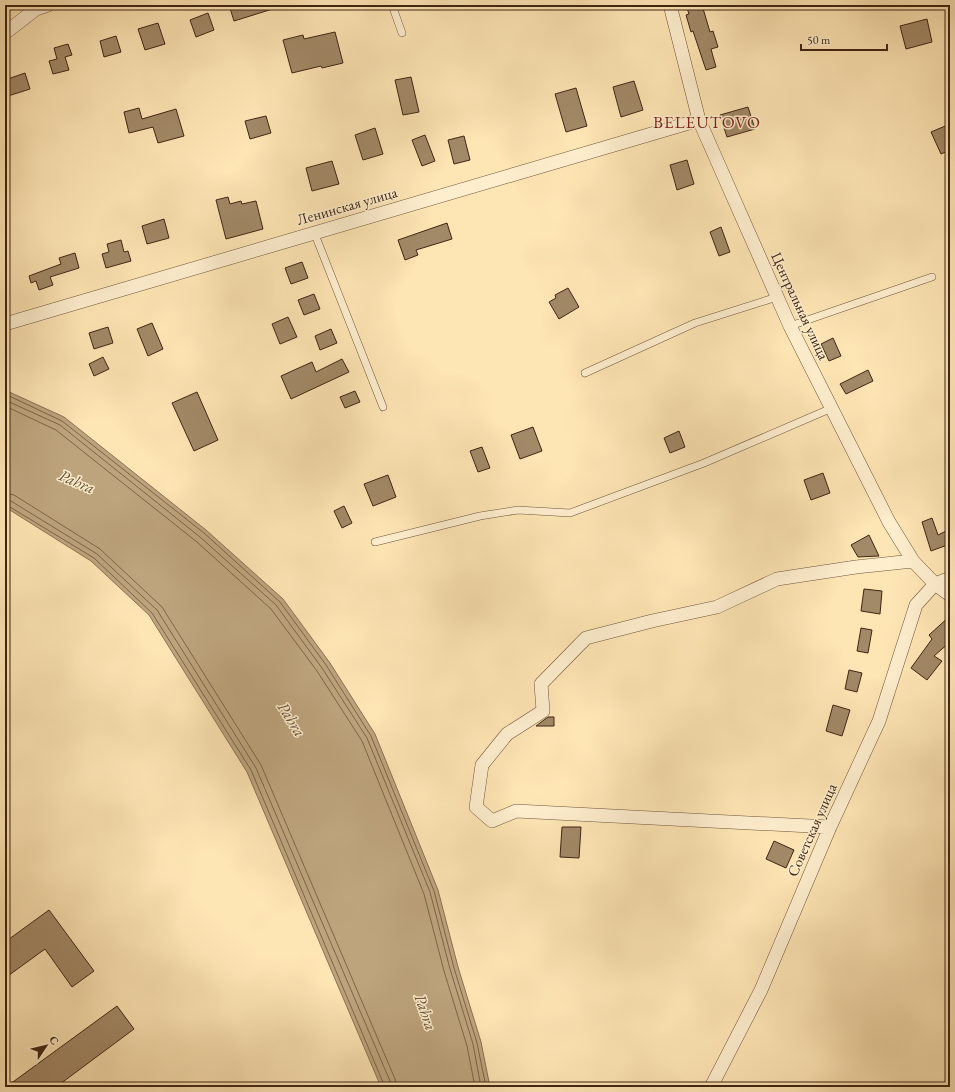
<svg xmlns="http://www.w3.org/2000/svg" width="955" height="1092" font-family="'EB Garamond',serif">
  <rect width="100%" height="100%" fill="#fee5b4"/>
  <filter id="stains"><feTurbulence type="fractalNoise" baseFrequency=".005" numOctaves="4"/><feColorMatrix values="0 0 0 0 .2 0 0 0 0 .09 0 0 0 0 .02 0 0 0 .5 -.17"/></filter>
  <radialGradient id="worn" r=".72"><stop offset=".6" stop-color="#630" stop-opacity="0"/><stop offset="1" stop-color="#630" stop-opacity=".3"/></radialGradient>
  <path fill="#bda47d" stroke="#8b7153" d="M5,390l59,27 142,113 77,69 47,64 45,71 63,156 20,77 23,75 9,45h-109l-134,-315 -98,-157 -58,-54 -86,-54z"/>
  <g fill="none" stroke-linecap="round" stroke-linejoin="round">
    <path stroke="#7e6448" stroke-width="1" d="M5,394l57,27 142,112 76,69 46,63 45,71 63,155 20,77 23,75 9,44
      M5,400l55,25 140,112 76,68 46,63 45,70 63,154 20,77 23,75 8,43
      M5,406l51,24 141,112 74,67 46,62 45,70 62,153 20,77 23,75 8,41
      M5,493l9,2 86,54 62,58 99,158 134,314 1,8
      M5,499l6,2 86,53 60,56 99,158 134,313v6
      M5,504l89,54 58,55 99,157 134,317"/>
  </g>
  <path fill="#a28967" stroke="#3f2513" d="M229,5h49l1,2 -45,14z
    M686,5h16l8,27 3,-1 5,16 -7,2 5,18 -10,3 -13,-39 -2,1 -5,-17 3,-1z
    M208,13l6,17 -18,7 -6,-17z
    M927,19l5,23 -26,7 -6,-23z
    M158,23l7,21 -20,6 -7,-21z
    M335,32l8,31 -21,5 -1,-2 -29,7 -9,-33 20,-5 1,4z
    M116,36l5,16 -17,5 -4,-16z
    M68,44l4,11 -7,2 4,13 -16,4 -4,-13 8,-2 -3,-11z
    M25,73l5,16 -22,7 -3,-8v-8z
    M411,77l8,35 -16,3 -8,-35z
    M634,81l9,29 -22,7 -8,-30z
    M576,88l11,38 -21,6 -11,-38z
    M748,107l7,22 -28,8 -7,-22z
    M139,108l3,11 34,-10 8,27 -26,7 -5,-16 -24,6 -5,-21z
    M266,116l5,17 -21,6 -5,-18z
    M950,124v26l-9,4 -10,-22z
    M375,128l8,26 -20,6 -8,-25z
    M425,135l10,26 -13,5 -10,-26z
    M464,136l6,24 -16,4 -6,-24z
    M687,160l7,24 -17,6 -7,-25z
    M332,161l7,23 -27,7 -6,-23z
    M228,197l2,7 11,-3 1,3 14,-3 7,28 -37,10 -10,-39z
    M164,219l5,19 -22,6 -5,-18z
    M447,223l5,16 -36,11 2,5 -13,5 -7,-20z
    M721,227l9,25 -11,4 -9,-24z
    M121,240l3,12 4,-1 3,10 -25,7 -4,-14 7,-2 -2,-8z
    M75,253l4,15 -29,9 3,8 -14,5 -3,-9 -5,2 -2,-7 32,-12 -2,-6z
    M302,262l6,16 -17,6 -6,-16z
    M568,288l11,19 -20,12 -10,-17 7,-4 -1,-3z
    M314,294l6,15 -16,6 -6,-15z
    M288,317l9,20 -17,7 -8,-20z
    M152,323l11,26 -15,7 -11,-27z
    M108,327l5,16 -19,6 -5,-16z
    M331,329l6,14 -17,7 -5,-14z
    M833,338l8,18 -12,5 -8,-17z
    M103,357l6,12 -15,7 -5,-12z
    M342,359l7,13 -58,27 -10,-23 31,-14 4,10z
    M868,370l5,11 -27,13 -6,-10z
    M355,391l5,11 -15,6 -5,-11z
    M197,392l21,48 -24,11 -22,-48z
    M533,427l9,24 -22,8 -9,-24z
    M679,431l6,16 -15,6 -6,-15z
    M482,447l8,21 -12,4 -8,-21z
    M823,473l7,20 -19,7 -7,-20z
    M388,475l8,22 -23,9 -9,-22z
    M344,506l8,17 -10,5 -8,-17z
    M932,518l6,17 12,-6v15l-19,7 -9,-29z
    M869,535l10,21 -21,1 -7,-12z
    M864,589l18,2 -2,23 -19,-3z
    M950,616v26l-16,14 8,5 -15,19 -16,-12 21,-29 -3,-4z
    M861,628l11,2 -4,23 -11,-2z
    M849,670l13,3 -5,19 -12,-3z
    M833,705l17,5 -8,26 -16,-5z
    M548,717h6v9h-18z
    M562,827h19l-2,31 -19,-1z
    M774,841l20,9 -8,18 -20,-9z
    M49,910l45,61 -22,16 -27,-38 -40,29v-36z
    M117,1006l17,23 -78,58h-50z"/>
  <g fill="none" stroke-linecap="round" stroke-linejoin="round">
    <g stroke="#6f553b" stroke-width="8">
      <path id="lane" d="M392,5l10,28
        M314,232l69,175
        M790,326l142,-49
        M585,373l110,-50 82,-26
        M375,542l105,-26 38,-6 52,3 134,-50 128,-55"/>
    </g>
    <g stroke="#6f553b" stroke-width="14">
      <path id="street" d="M670,5l29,115 91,206 99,196 24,39 22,23 15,11
        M5,33l31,-24 12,-4
        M5,324l694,-204
        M830,827l-314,-16 -24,10 -16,-14 6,-42 25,-31 36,-23 -2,-27 45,-46 66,-17 65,-14 60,-28 79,-12 57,-6
        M711,1087l50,-97 69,-163 49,-106 37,-116 19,-21 15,-6"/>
    </g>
    <use href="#lane" stroke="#feeece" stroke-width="7"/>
    <use href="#street" stroke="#feeece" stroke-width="13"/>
  </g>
  <g text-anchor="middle" stroke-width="3" stroke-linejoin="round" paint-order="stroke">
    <g font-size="15" fill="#3f2513" stroke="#feeece">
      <text transform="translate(347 206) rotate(-16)" y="5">Ленинская улица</text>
      <text transform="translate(800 306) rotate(65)" y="5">Центральная улица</text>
      <text transform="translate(812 830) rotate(-66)" y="5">Советская улица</text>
    </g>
    <g font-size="16" font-style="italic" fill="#654b33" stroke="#feeece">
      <text transform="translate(77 481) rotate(23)" y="6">Pahra</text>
      <text transform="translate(292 719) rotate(58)" y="6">Pahra</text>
      <text transform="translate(426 1012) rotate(71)" y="6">Pahra</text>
    </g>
    <g font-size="17" letter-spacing="1" fill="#7a1f14" stroke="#feeece">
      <text x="707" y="128">BELEUTOVO</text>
    </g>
  </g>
  <rect width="955" height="1092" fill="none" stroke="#fee5b4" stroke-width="20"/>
  <rect x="6" y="6" width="943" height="1080" fill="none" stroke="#3f2513" stroke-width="2"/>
  <rect x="10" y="10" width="935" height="1072" fill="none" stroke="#3f2513"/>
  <g transform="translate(46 1046) rotate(55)" stroke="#feeece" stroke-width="3" paint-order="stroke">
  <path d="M0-3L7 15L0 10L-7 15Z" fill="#3f2513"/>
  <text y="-6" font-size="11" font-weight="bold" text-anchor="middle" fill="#3f2513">С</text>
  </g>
  <path d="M801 44v6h86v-6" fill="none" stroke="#3f2513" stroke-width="2"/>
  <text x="807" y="44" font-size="12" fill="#3f2513" stroke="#feeece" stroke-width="3" paint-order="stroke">50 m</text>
  <rect width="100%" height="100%" filter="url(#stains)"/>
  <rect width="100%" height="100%" fill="url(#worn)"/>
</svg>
